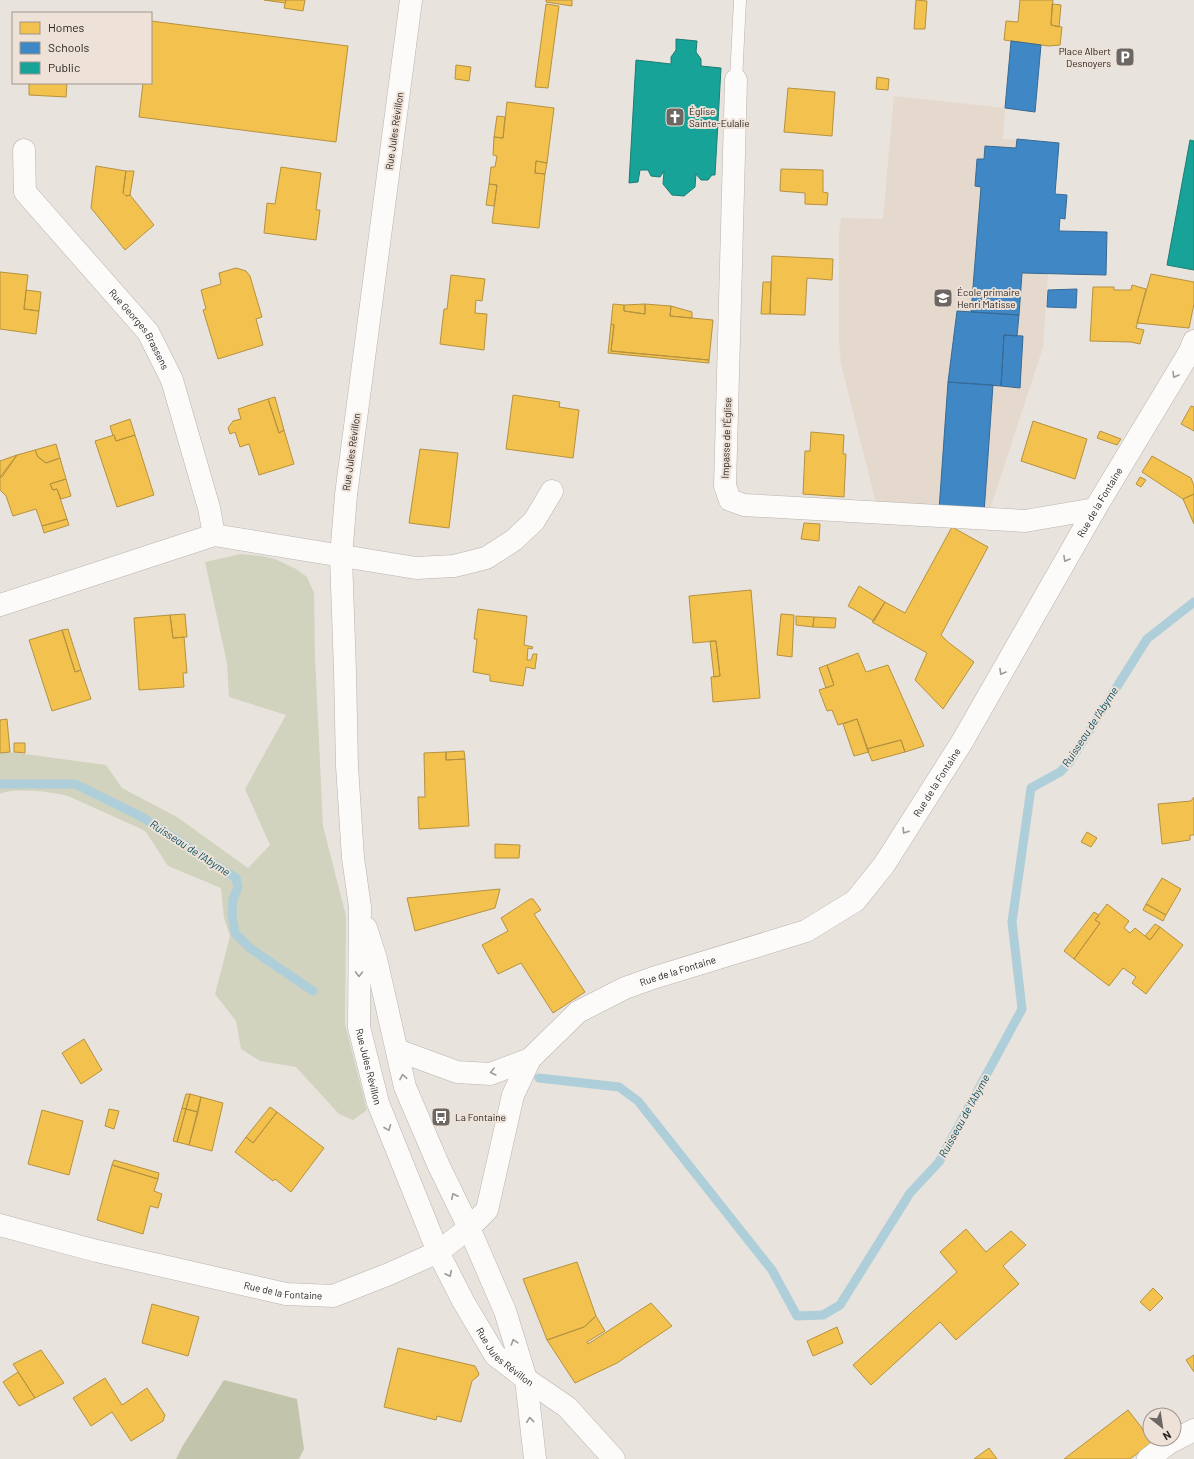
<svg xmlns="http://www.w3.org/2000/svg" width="1194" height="1459" font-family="Barlow,sans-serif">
  <rect width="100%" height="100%" fill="#e9e3dd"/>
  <path fill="#e5d8cd" d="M894,96l111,12 -2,31 56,4 -4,51 12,1 -2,24 -5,-1 -1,13 48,1 -1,43 -58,-1 -5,73 -54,165 -113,-9 -35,-139 -2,-23v-107l2,-16 42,1z"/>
  <path fill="#d1d3bf" d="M241,554l20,2 14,3 21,10 11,8 7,16 1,64 8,169 23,90 -1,108 22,86 -14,10 -14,-6 -43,-47 -36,-6 -19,-12 -5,-28 -21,-27 15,-58 -6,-18 -3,-30 -53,-22 -22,-34 -7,-4 -71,-32c-15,-4 -55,-9 -68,-2v-41l10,-1 96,13 16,23 55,29 71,51 22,-23 -25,-56 41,-74 -57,-18 -2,-34 -22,-101z"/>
  <path fill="#c2c5ac" d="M224,1380l73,19 7,50 -5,10h-123l6,-12z"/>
  <path fill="#f2c14e" stroke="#b59240" d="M264,0h22l-1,3z
    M286,0h19l-2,11 -19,-3z
    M546,0h26v6l-26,-4z
    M916,0l11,1 -2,28h-11z
    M1020,0h33l-2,25 11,2 -2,18 -11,1 -45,-6 2,-19 12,1z
    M546,4l13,2 -11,82 -13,-1z
    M1052,4l9,1 -2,22 -8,-2z
    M151,21l197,25 -12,96 -197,-25 4,-34h8z
    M456,65l15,2 -2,14 -14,-2z
    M877,77l12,2 -1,11 -12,-1z
    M29,83h38l-1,14 -37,-2z
    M788,88l47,4 -3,44 -48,-4z
    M507,102l47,6 -7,55 -11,-2 -1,12 10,1 -6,54 -47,-5 5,-38 -8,-1 2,-17h4l2,-11 -4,-1 1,-18 9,1z
    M497,116l8,1 -2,21 -9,-1z
    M536,161l11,2 -2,11 -10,-1z
    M96,166l30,5 -3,22 3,3 4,-1 24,30 -29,25 -34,-42z
    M281,167l40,6 -5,37h4l-4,30 -52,-7 3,-30 8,1z
    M781,169l42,1v22l5,1 -1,12 -22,-1v-11l-25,-2z
    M126,171h8l-4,24 -4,1 -3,-3z
    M489,184l8,1 -3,21 -8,-1z
    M772,256l61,3 -1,21 -25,-2 -2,37 -35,-1z
    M236,268l10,3 4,5 12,41 -6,2 7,26 -45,14 -15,-49 3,-1 -5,-19 20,-6 -2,-11z
    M0,272l28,3 -4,34 15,2 -3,23 -36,-5z
    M1151,274l43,8v22l-5,24 -52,-5z
    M451,275l34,4 -3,22 -6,-1 -1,13 12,1 -3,36 -44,-6 4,-35h3z
    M763,282h8l-1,32h-9z
    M1132,285l14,4 -10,39 8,2 -4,14 -9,-2 -41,-1 3,-54h21v3h17z
    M26,290l15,2 -2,19 -15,-2z
    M613,304l11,1v6l21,3v-10l26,2 -1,10 43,4 -4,40 -98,-9 3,-26 -3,-1z
    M645,304v10l-21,-3v-6z
    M671,306l21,6v6l-22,-2z
    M611,324l3,1 -3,26 98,9v3l-101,-10z
    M513,395l47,7 -1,5 20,3 -6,48 -67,-9z
    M275,397l9,33 -5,3 -11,-34z
    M268,399l11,34 5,-3 10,34 -35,11 -10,-31 -9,3 -5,-15 -5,2 -2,-6 5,-7 8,-2 -3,-10z
    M1191,406l3,1v24l-13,-7z
    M130,419l5,16 -19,6 -2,-6 -1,1 -3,-10z
    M1033,421l54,18 -12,40 -54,-18z
    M1100,431l21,8 -4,6 -20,-7z
    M811,432l33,3 -1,19h3l-2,43 -41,-3 2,-43h5z
    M114,435l2,6 19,-6 19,60 -37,12 -22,-66z
    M56,444l4,14 -14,5 -8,-6 -3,-7z
    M420,449l38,4 -9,75 -40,-5z
    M35,450l3,7 8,6 14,-5 6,21 -16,5 3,6 4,-1 10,30 -25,7 -6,-17 -23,7 -7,-20 -6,-6v-13l17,-22z
    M17,455l-15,22h-2v-16z
    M1152,456l39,22 3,8v8l-11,5 -41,-27z
    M1140,477l6,3 -5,7 -5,-3z
    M66,479l5,17 -10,3 -4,-10 -4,1 -3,-6z
    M1194,494v30l-11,-25z
    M67,519l2,6 -25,8 -2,-7z
    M804,523l16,1 -1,17 -18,-2z
    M952,527l36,20 -47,88 7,7 26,20 -31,47 -28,-29 12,-27 -55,-31 13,-20 20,11z
    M859,586l26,16 -11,19 -26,-15z
    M751,590l9,108 -47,4 -2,-25 9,-1 -4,-35 -23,2 -4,-47z
    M478,609l49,7 -3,29 9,2 -1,2 -4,-1 -1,12h4l2,-6h4l-2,15 -9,-2 -3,19 -33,-5v-6l-17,-3 4,-33h-3z
    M185,614l2,23 -14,1 -3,-23z
    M781,614l13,1 -2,42 -15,-2z
    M170,615l3,23 11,-1 3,36h-4l1,14 -45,3 -5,-72z
    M796,616l18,1 -1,10 -17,-2z
    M814,617l22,1 -1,10 -22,-1z
    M68,629l13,41 -6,2 -13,-42z
    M62,630l13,42 6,-2 10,29 -39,12 -23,-71z
    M710,641h6l4,35 -6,1z
    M858,653l8,19 22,-7 36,81 -19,6 -4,-12 -34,9 -10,-30 -19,6 -6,-15 -5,1 -8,-21 15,-5 -7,-20z
    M827,665l7,20 -8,3 -7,-20z
    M7,719l3,33 -10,1v-33z
    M857,719l12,33 -15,4 -11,-32z
    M901,740l4,12 -33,9 -5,-12z
    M14,743h11v10l-11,-1z
    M464,751l1,8 -19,1v-8z
    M446,752v8l19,-1 4,67 -50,3 -1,-32h7l-1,-44z
    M1194,797v38h-4v5l-28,4 -4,-40 33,-3z
    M1087,832l10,6 -6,9 -10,-5z
    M495,844l25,1 -1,13h-24z
    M1162,878l19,11 -15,26 -20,-11z
    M500,889l-5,19 -80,23 -8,-33z
    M530,899h3l8,11 -7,4 51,78 -32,21 -32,-50 -23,11 -16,-29 26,-14 -7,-13z
    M1107,904l22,17 -5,7 6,5 5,-5 15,12 10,-13 23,18 -37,49 -14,-11 4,-6 -13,-9 -14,18 -35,-27 26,-36 -5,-3z
    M1146,904l20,11 -3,6 -20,-11z
    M1094,912l5,3 -4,5 5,3 -26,36 -10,-8z
    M1155,924l5,3 -10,13 -5,-4z
    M84,1039l18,31 -21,14 -19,-31z
    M186,1094h4l-4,15 -4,-1z
    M190,1094l11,3 -3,15 -12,-3z
    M201,1097l22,6 -11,48 -23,-6z
    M270,1107l7,5 -24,31 -7,-6z
    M182,1108l4,1 -9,33 -4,-1z
    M109,1109l10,2 -5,18 -9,-3z
    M186,1109l12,3 -9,33 -12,-3z
    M42,1110l41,11 -14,54 -41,-11z
    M277,1112l47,36 -33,44 -16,-13 -2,2 -38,-29 11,-15 7,6z
    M114,1160l45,13 -1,6 -46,-14z
    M112,1165l46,14 -4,12 8,3 -4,14 -8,-2 -7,28 -46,-14z
    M966,1229l20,23 25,-21 15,14 -23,21 16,18 -63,56 -16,-18 -69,63 -18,-20 104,-93 -17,-20z
    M577,1262l19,54 -12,11 -37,13 -24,-61z
    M1153,1288l10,10 -13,13 -10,-9z
    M651,1303l21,23 -55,37 -42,20 -28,-43 37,-13 12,-11 9,15 -18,11 1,2z
    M152,1304l47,13 -11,39 -46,-13z
    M837,1327l6,16 -30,13 -6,-15z
    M398,1348l77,18 4,8 -1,2 -6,5 -11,41 -24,-6 -1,4 -52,-13z
    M41,1350l23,33 -29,15 -22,-34z
    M1194,1355v17l-8,-12z
    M18,1372l17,26 -16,8 -16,-24z
    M105,1378l17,27 25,-17 18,27 -2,6 -32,20 -19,-29 -21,14 -18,-28z
    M1128,1410l17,22 5,-4v11h6l-26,20h-66z
    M989,1448l8,11h-23z"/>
  <path fill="#3f88c5" stroke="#386a94" d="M1011,41l30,4 -6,67 -30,-4z
    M1017,139l42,4 -4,51 12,1 -2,24 -5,-1 -1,13 48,1 -1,43 -84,-2 -3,42 -48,-3 10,-125 -6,-1 2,-27h7l1,-13 31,2z
    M1077,289l-1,19 -29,-1 1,-17z
    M957,311l62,4 -2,21 -13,-1 -3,51 -53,-4z
    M1004,335l19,1 -3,52 -19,-2z
    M948,382l45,3 -9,128 -45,-3z"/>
  <path fill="#17a398" stroke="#1c7d74" d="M676,39l21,2 -1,11 5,7v7l20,2 -6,107h-3l-4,5h-7l-5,-6 -1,13 -11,9 -12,-1 -9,-11 1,-13 -4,6 -9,-1 -3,-6h-8l-2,12 -9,1 7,-123 35,4v-7l5,-7z
    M1190,140l4,1v129l-27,-5z"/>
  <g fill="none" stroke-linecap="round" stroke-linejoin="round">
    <path stroke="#aecfda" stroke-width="9" d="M0,784h75l67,33 94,61 2,9 -5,12 -1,16 3,18 16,16 62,42
      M539,1078l80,9 19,14 134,169 25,46 26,-1 17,-10 70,-112 29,-31 83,-153 -10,-87 19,-134 29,-16 9,-9 78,-124 47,-37"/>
    <g stroke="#b8b3ae" stroke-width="13">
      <path id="service" d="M736,80l4,-80"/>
    </g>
    <g stroke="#b8b3ae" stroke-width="23">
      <g id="minor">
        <path id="s1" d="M411,0l-65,495 -5,62 4,114 2,95 6,92 7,49 -1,120 19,76 60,149 25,49 32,54 31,24 41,28 47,52"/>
        <path d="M736,80l-11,406 5,14 14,5 281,16 70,-12"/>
        <path id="s2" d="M24,150l1,42 123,140 24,48 37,128 5,27 202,33 38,-2 32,-8 28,-18 20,-19 18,-30"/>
        <path d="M0,605l214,-70"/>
        <path d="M366,928l10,31 29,128 33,77 31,64 36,83 21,68 9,80"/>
        <path d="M397,1050l60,22 33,2 40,-15"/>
        <path id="s3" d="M0,1225l97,26 189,43 47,2 56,-22 49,-22 31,-24 18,-18 26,-115 17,-36 48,-47 47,-24 28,-10 153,-47 49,-30 29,-36 78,-123 133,-233 94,-156 5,-12"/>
        <path d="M1148,1459l21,-16 25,-13"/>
      </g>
    </g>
    <use href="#service" stroke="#fcfbfa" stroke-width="12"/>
    <use href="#minor" stroke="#fcfbfa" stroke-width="22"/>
  </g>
  <defs><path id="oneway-chevron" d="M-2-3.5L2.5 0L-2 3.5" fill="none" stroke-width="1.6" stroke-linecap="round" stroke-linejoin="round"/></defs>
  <g stroke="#9d9a98">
    <use href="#oneway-chevron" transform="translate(1175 375) rotate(121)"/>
    <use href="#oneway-chevron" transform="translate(1066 559) rotate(120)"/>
    <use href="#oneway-chevron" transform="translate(1002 672) rotate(120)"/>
    <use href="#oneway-chevron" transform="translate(905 831) rotate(122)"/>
    <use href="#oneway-chevron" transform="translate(359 974) rotate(91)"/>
    <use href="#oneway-chevron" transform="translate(493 1072) rotate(166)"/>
    <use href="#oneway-chevron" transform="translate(403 1077) rotate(-101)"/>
    <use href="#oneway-chevron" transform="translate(388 1128) rotate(68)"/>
    <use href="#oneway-chevron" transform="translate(454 1196) rotate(-116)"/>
    <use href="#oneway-chevron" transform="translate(449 1274) rotate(63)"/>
    <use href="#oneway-chevron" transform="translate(514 1342) rotate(-107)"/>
    <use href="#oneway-chevron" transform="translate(530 1420) rotate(-96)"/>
  </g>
  <defs>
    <g id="parking-square" transform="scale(1)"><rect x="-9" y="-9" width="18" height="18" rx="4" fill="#6c6762" stroke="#eee2d8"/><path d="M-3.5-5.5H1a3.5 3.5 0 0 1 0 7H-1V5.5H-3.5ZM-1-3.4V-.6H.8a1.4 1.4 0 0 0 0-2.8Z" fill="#fff"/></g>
    <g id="church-square" transform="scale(1)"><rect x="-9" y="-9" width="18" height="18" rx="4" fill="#6c6762" stroke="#eee2d8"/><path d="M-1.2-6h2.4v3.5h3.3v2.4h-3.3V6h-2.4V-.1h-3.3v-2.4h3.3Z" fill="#fff"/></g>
    <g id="school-square" transform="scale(1)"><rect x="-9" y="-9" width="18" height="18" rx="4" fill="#6c6762" stroke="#eee2d8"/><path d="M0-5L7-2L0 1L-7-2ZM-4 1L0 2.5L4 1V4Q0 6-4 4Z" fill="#fff"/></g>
    <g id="bus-square" transform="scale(1)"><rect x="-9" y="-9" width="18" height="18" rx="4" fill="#6c6762" stroke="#eee2d8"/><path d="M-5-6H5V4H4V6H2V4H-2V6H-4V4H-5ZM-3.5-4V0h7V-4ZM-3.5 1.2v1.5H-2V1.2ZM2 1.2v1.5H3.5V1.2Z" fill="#fff"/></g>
  </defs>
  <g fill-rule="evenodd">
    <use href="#parking-square" x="1125" y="57"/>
    <use href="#church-square" x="675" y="117"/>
    <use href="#school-square" x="943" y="298"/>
    <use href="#bus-square" x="441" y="1117"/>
  </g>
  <g text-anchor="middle" stroke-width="4" stroke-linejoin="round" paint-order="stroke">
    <g font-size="10" fill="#282420" stroke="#eee2d8" text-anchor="start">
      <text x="1111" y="55" text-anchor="end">Place Albert<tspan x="1111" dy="12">Desnoyers</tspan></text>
      <text x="689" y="115">Église<tspan x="689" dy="12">Sainte-Eulalie</tspan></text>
      <text x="957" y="296">École primaire<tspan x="957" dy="12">Henri Matisse</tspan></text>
      <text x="455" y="1121">La Fontaine</text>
    </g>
    <g font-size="10" fill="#282420" stroke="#eee2d8">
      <text transform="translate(394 131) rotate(-82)" y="4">Rue Jules Révillon</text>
      <text dy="4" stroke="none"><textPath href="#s2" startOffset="221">Rue Georges Brassens</textPath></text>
      <text transform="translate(726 438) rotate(-88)" y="4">Impasse de l'Église</text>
      <text transform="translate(351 452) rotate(-82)" y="4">Rue Jules Révillon</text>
      <text dy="4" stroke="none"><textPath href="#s3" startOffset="1513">Rue de la Fontaine</textPath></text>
      <text dy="4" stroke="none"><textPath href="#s3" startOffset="1189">Rue de la Fontaine</textPath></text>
      <text dy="4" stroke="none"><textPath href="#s3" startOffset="853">Rue de la Fontaine</textPath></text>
      <text dy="4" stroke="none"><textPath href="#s1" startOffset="1073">Rue Jules Révillon</textPath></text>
      <text dy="4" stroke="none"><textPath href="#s3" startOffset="291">Rue de la Fontaine</textPath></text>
      <text dy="4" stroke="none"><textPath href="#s1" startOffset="1397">Rue Jules Révillon</textPath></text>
    </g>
    <g font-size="11" font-style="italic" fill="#074f62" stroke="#eee2d8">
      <text transform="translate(1090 727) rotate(-57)" y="4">Ruisseau de l'Abyme</text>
      <text transform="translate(190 848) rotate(33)" y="4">Ruisseau de l'Abyme</text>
      <text transform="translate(964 1116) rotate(-61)" y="4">Ruisseau de l'Abyme</text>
    </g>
  </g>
  <rect x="12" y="12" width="140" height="72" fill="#eee2d8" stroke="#9f968e"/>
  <rect x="20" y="22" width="20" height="12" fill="#f2c14e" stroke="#9f968e"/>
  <text x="48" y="32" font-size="12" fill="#282420">Homes</text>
  <rect x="20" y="42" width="20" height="12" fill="#3f88c5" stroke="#9f968e"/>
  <text x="48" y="52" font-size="12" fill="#282420">Schools</text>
  <rect x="20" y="62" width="20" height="12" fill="#17a398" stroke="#9f968e"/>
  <text x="48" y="72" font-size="12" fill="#282420">Public</text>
  <g transform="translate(1162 1427) rotate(150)"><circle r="19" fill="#eee2d8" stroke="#9f968e"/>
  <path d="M0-3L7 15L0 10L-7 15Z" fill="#6c6762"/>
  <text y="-6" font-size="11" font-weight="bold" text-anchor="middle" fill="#282420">N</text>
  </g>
</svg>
